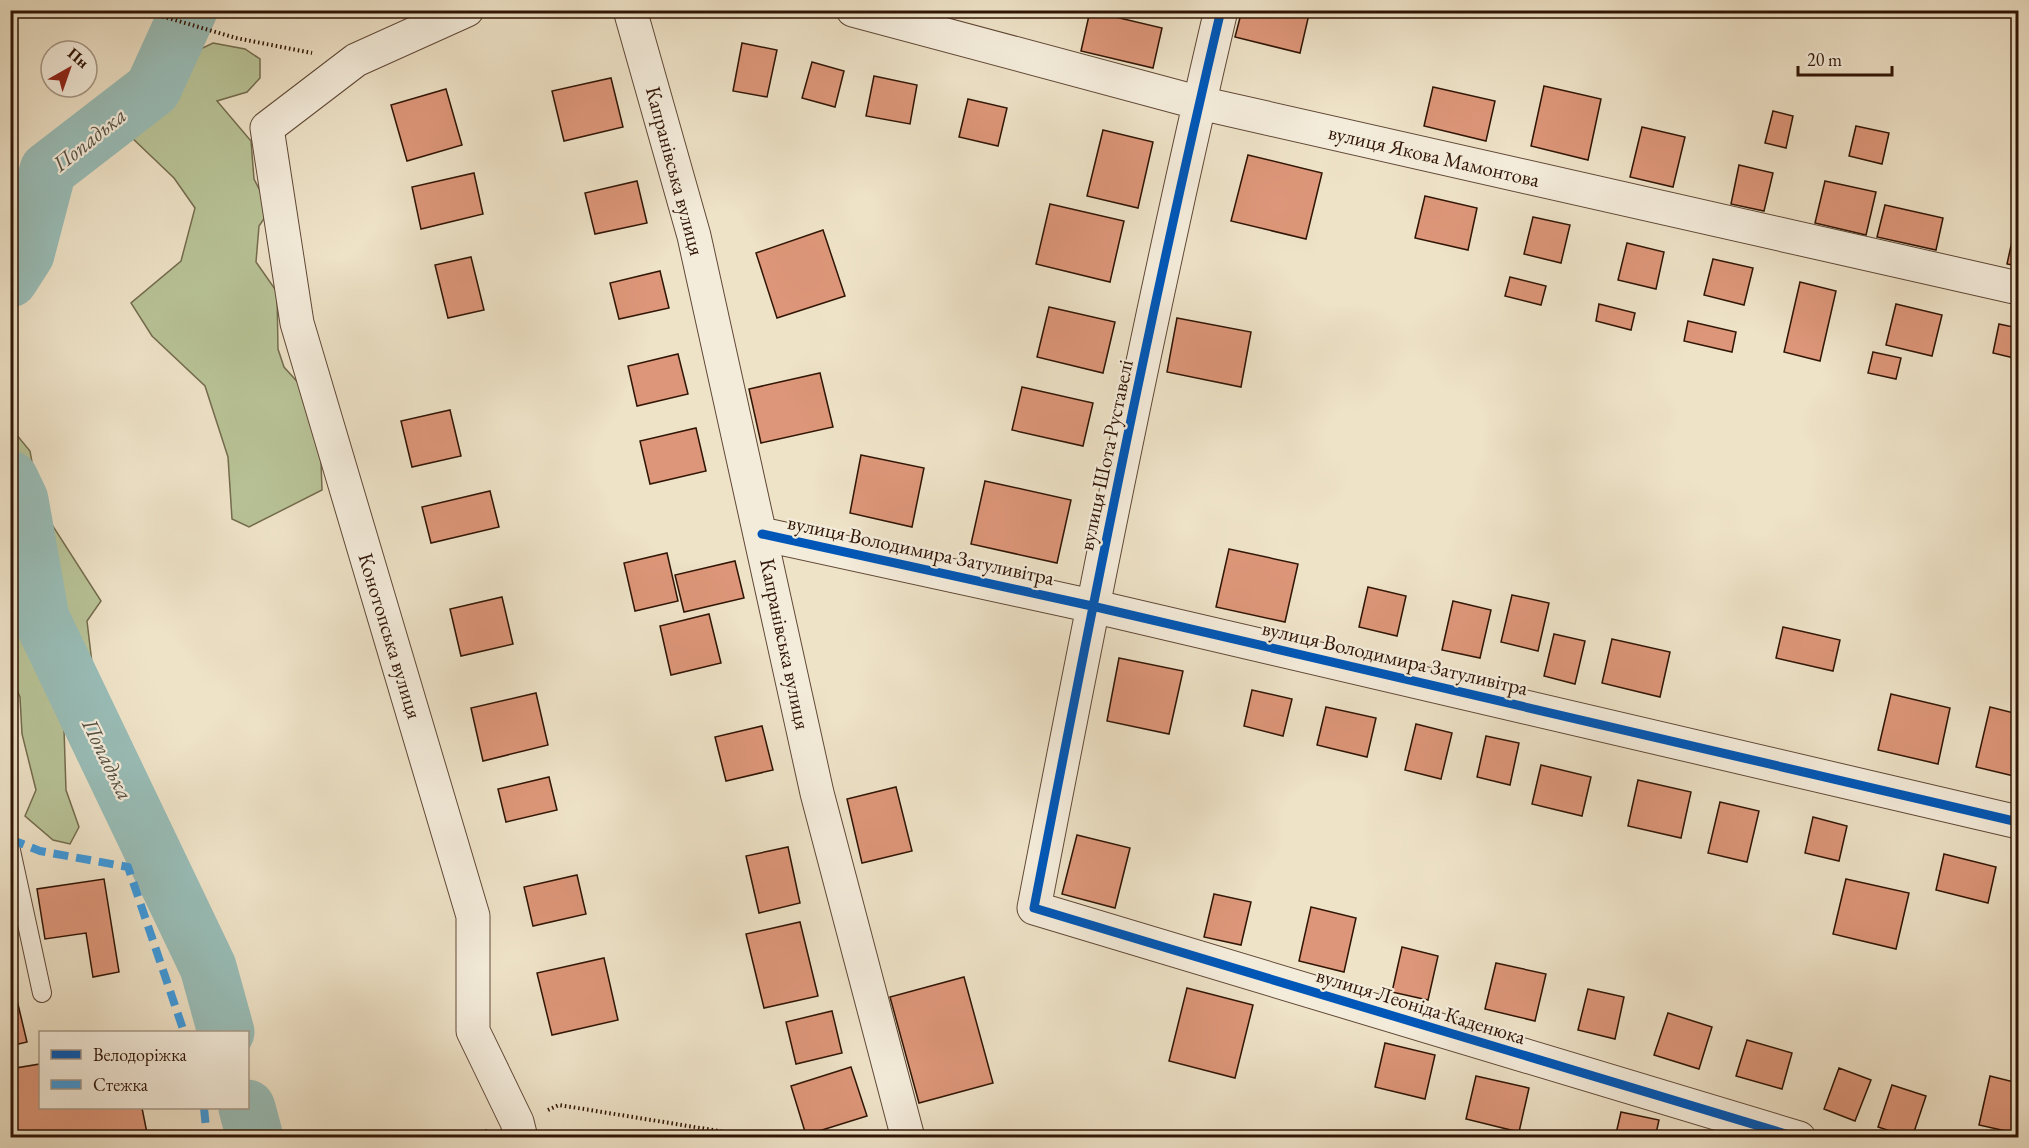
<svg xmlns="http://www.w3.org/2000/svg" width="2029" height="1148" font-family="'EB Garamond',serif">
  <rect width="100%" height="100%" fill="#eee2c7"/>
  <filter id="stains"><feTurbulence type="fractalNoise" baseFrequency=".00333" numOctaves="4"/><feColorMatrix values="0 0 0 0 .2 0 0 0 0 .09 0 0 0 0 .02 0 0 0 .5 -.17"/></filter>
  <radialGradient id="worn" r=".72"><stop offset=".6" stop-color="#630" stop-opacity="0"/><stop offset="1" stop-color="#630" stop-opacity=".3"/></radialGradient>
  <path fill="#b8c397" stroke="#746c4e" stroke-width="1.5" d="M213,43l32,6 15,10v19l-13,14 -30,9 34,40 3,38 16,31 -11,16 -3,36 21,30 1,57 6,18 28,31 8,35 2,57 -73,37 -17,-8 -4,-62 -23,-71 -53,-50 -21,-33 50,-42 14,-53 -21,-30 -67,-64 39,-39z
    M11,428l19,23 10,55 61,95 -14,20 7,59 -6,18 -24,31 2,61 13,37 -9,17 -17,-4 -28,-24 11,-26 -14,-56 -2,-37 -9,-20z"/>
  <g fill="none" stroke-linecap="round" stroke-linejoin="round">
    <path stroke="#99bdb7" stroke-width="57" d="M10,279l16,-25 22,-84 105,-81 36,-79
      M10,479l10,21 21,118 167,349 18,65
      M247,1108l8,30"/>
  </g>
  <path fill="#dd9679" stroke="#301505" stroke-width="1.5" d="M1242,10h68l-10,43 -65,-16z
    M1090,11l72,17 -9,40 -72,-17z
    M742,43l35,7 -10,47 -34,-6z
    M812,62l32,9 -9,36 -33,-9z
    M874,76l43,9 -7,39 -44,-8z
    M611,78l12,49 -59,14 -12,-50z
    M1544,86l57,13 -13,61 -57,-14z
    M1433,87l62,14 -9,40 -62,-15z
    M446,89l16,56 -55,16 -16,-56z
    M968,99l39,9 -9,38 -39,-9z
    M1773,111l20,5 -7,32 -21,-5z
    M1856,126l33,7 -7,31 -33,-8z
    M1642,127l43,10 -12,50 -43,-10z
    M1103,130l50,12 -15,66 -51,-12z
    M1248,155l74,18 -16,66 -75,-18z
    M1739,165l34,8 -9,38 -33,-7z
    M474,173l9,41 -62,15 -9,-42z
    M637,181l10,42 -52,11 -10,-41z
    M1825,181l51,11 -10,43 -51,-12z
    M1425,196l52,12 -9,42 -53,-12z
    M1050,204l74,17 -14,61 -74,-18z
    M1885,205l58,13 -7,32 -59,-13z
    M1533,217l37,8 -9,38 -37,-9z
    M2016,223l2,1v42l-11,-2z
    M823,230l22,66 -68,22 -21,-65z
    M1627,243l37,9 -8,37 -38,-9z
    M471,257l13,53 -36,8 -13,-53z
    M1713,259l40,9 -9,37 -40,-10z
    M660,271l9,37 -50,11 -9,-36z
    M1510,277l36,9 -5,19 -36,-9z
    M1800,282l36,9 -16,70 -36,-9z
    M1599,304l36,9 -4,17 -35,-9z
    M1896,304l46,11 -10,41 -46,-11z
    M1049,307l66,15 -12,51 -66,-16z
    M1177,318l74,14 -10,55 -74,-15z
    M1688,321l48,11 -4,20 -48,-11z
    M1999,324l19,4v31l-25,-6z
    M1873,352l28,6 -5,21 -28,-6z
    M678,354l10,40 -51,12 -9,-40z
    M820,373l13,54 -72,16 -12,-54z
    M1022,387l71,16 -10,43 -71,-16z
    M450,410l11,46 -49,11 -11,-46z
    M696,428l10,43 -56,13 -10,-43z
    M861,455l63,13 -12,59 -62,-14z
    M985,481l86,19 -14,63 -86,-19z
    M490,491l9,36 -68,16 -9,-36z
    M1229,549l69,15 -13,58 -69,-15z
    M667,553l11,48 -43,10 -11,-48z
    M735,561l9,37 -60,14 -9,-37z
    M1368,587l38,9 -9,40 -38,-9z
    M1512,595l37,8 -11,48 -37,-9z
    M502,597l11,47 -52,12 -11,-47z
    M1453,601l38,9 -11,48 -38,-8z
    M709,614l12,49 -50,12 -11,-49z
    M1783,627l57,13 -7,31 -57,-13z
    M1554,634l31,7 -10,43 -31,-8z
    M1612,639l58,13 -10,45 -58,-14z
    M1119,658l64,13 -14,63 -62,-13z
    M1252,690l40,9 -9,37 -39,-10z
    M536,693l12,52 -65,16 -12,-53z
    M1891,694l59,14 -12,56 -60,-14z
    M1326,707l50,11 -9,39 -50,-12z
    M1990,707l28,7v63l-42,-10z
    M1416,724l36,9 -11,46 -36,-9z
    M762,726l11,44 -47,11 -11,-44z
    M1486,736l33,7 -9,42 -33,-8z
    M1541,765l50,12 -9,39 -50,-12z
    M549,777l8,33 -51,12 -8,-33z
    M1638,780l53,12 -10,46 -53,-12z
    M896,787l16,64 -50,12 -15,-64z
    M1720,802l39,9 -12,51 -39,-9z
    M1813,817l34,9 -8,35 -34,-8z
    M1077,835l53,13 -15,60 -53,-14z
    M788,847l12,56 -41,10 -13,-57z
    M1944,854l52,13 -8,36 -52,-13z
    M577,875l9,39 -53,12 -9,-39z
    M104,879l15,93 -26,5 -7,-44 -41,6 -8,-50z
    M1846,879l63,14 -13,56 -63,-15z
    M1214,894l37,8 -10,43 -37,-8z
    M1311,907l45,11 -12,54 -45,-11z
    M800,922l18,74 -54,12 -18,-74z
    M1402,947l36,9 -10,44 -36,-8z
    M604,958l14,62 -66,15 -15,-62z
    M1496,963l50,11 -11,47 -50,-12z
    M10,971l17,71 -17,4z
    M964,977l29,106 -74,20 -29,-106z
    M1187,988l66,17 -18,73 -66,-17z
    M1588,989l36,8 -9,42 -37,-9z
    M832,1011l10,42 -46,11 -10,-42z
    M1668,1013l44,14 -13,42 -45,-14z
    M1747,1040l45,13 -10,36 -46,-13z
    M1385,1043l50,12 -10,44 -50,-12z
    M40,1064v44h102l6,30h-138v-69z
    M851,1067l16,49 -61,19 -15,-49z
    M1839,1068l32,12 -16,41 -31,-12z
    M1476,1076l53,12 -10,44 -53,-13z
    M1990,1076l28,7v36l-3,14 -36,-8z
    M1892,1085l34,11 -14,42 -34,-11z
    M1621,1112l38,8 -4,18h-40z"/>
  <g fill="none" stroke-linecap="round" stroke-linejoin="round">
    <g stroke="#604836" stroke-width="20">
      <path id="service" d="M10,846l32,147"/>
    </g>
    <g stroke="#604836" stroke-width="35">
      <path id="minor" d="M467,10l-111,50 -89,68 30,195 176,593v115l44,91 4,16
        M630,10l64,226 123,557 91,345
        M853,10l347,93 818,185
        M1221,10c-70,298 -129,598 -187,898l765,230
        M762,534l330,72 926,216"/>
    </g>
    <path stroke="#301505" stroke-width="4" stroke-dasharray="1.5 3" stroke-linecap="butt" d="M141,10l95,28 76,15
      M548,1110l11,-5 203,33
      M464,1138l23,-7"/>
    <use href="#service" stroke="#f4ecdb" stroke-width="18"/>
    <use href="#minor" stroke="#f4ecdb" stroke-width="33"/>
    <path stroke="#3e9add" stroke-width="8" stroke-dasharray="15 8" stroke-linecap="butt" d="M10,839l30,12 88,16 56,165
      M204,1108l3,30"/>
    <g stroke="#f4ecdb" stroke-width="13">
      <path id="cycleway" d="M1221,10c-70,298 -129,598 -187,898l765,230
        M762,534l330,72 926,216"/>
    </g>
    <use href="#cycleway" stroke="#0057b8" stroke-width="9"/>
  </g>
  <g text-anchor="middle" stroke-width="4.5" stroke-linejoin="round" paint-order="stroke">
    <g font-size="21" fill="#301505" stroke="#f4ecdb">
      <text transform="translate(1434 156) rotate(13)" y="7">вулиця Якова Мамонтова</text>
      <text transform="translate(675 171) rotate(75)" y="7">Капранівська вулиця</text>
      <text transform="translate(1106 455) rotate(-78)" y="7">вулиця Шота Руставелі</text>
      <text transform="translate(921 550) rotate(12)" y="7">вулиця Володимира Затуливітра</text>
      <text transform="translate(390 636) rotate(73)" y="7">Конотопська вулиця</text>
      <text transform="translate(785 644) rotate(78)" y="7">Капранівська вулиця</text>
      <text transform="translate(1395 658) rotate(13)" y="7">вулиця Володимира Затуливітра</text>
      <text transform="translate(1421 1006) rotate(17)" y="7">вулиця Леоніда Каденюка</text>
    </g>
    <g font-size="22" font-style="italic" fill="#555043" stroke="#f4ecdb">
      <text transform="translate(89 139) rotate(-39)" y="8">Попадька</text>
      <text transform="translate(108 759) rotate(64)" y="8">Попадька</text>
    </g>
  </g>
  <rect width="2029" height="1148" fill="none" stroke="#eee2c7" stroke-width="36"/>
  <rect x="12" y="12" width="2005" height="1124" fill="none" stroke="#301505" stroke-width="3"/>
  <rect x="18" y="18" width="1993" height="1112" fill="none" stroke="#301505" stroke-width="1.5"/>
  <rect x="39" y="1031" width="210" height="78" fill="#f4ecdb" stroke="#a69685" stroke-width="1.5"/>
  <rect x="51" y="1050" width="30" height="9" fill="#0057b8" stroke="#a69685" stroke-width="1.5"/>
  <text x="93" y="1061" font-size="18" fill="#301505">Велодоріжка</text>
  <rect x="51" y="1080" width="30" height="9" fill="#3e9add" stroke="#a69685" stroke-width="1.5"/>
  <text x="93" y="1091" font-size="18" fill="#301505">Стежка</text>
  <g transform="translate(69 69) rotate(40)"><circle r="28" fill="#f4ecdb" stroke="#a69685" stroke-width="1.5"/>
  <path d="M0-4.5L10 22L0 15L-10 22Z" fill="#8f2418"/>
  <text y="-9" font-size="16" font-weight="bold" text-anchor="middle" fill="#301505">Пн</text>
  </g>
  <path d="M1798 66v9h94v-9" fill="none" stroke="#301505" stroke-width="3"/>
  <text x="1807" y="66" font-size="18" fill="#301505" stroke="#f4ecdb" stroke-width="4.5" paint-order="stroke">20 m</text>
  <rect width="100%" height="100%" filter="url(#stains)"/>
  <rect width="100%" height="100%" fill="url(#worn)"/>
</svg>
